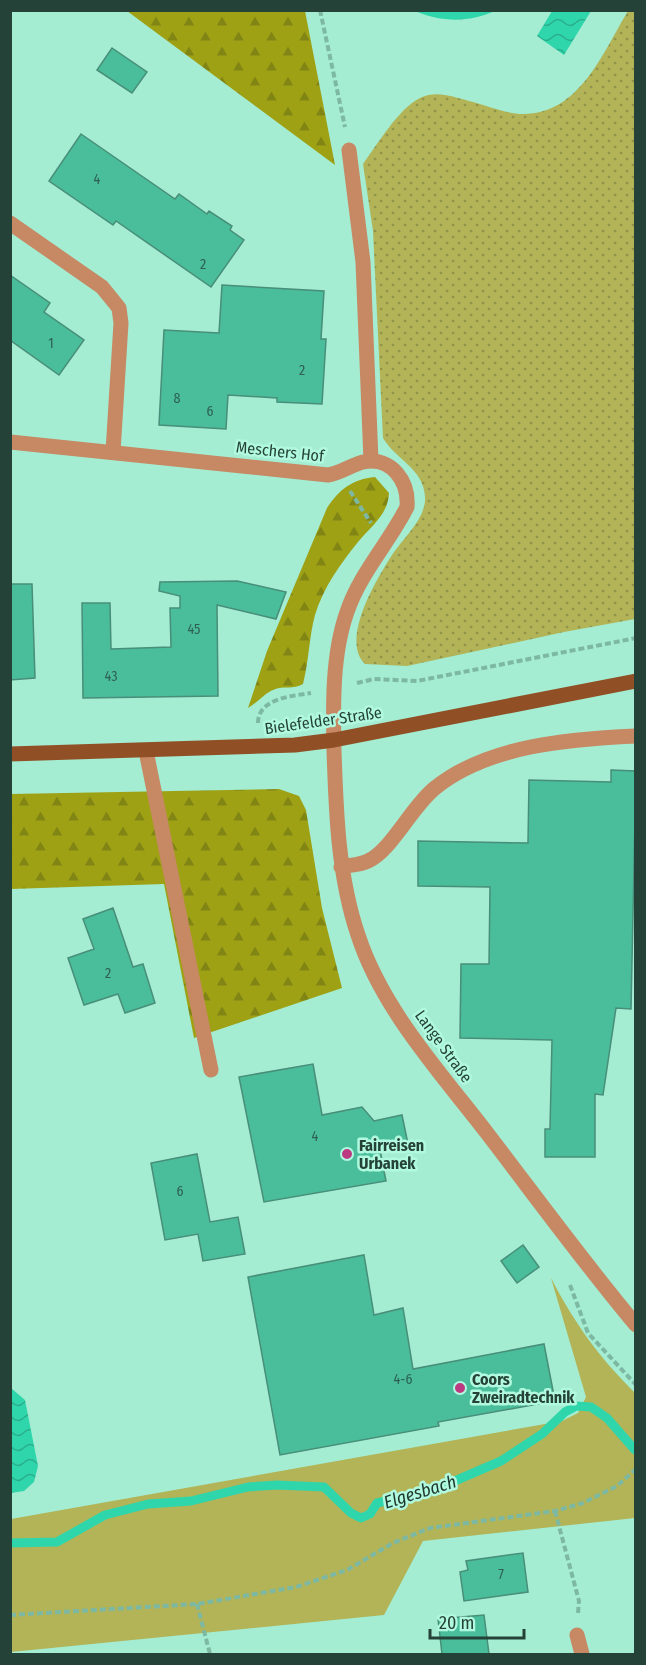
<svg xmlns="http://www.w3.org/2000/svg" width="646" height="1665" font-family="'Fira Sans Condensed',sans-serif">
  <defs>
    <pattern id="grass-dots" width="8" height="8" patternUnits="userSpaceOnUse" patternTransform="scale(1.5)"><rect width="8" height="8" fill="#b2b457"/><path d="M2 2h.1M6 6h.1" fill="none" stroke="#919449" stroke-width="1.8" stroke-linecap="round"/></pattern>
    <pattern id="forest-firs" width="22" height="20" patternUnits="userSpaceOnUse" patternTransform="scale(1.5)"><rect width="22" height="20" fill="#9fa115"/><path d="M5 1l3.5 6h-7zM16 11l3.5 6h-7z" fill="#818514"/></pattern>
    <pattern id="water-waves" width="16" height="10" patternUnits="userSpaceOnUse" patternTransform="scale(1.5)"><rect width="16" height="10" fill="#30d6ab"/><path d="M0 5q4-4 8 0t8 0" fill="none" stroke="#29af8c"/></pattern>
  </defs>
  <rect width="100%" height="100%" fill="#a4ecd2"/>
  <path fill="url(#grass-dots)" d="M628,11h8l-1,608 -71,13 -157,34 -42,-2c-25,-24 11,-84 27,-109 11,-17 35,-37 33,-59 -2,-28 -30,-37 -42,-58l-10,-207 -10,-67c14,-19 36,-56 57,-66 17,-8 33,-1 49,3 17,4 37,13 54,13 57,0 80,-62 105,-103z"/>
  <path fill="url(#forest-firs)" d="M127,11h178l30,154z
    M375,477l14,16c-1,22 -18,33 -31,49 -17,21 -35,46 -43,73 -6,22 -6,46 -12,69 -10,6 -19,1 -30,6 -8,3 -16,13 -25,18l19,-57 60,-143c12,-18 25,-29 48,-31z
    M279,789l20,7 7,14 16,98 20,80 -148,50 -30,-154 -153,5 -1,-95z"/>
  <path fill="#b2b457" d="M551,1278c24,46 47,78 84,115v125l-212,23 -39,74 -373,37v-133l551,-98 16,-8 8,-16z"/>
  <path fill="url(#water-waves)" d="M415,11h80c-27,12 -54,11 -80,0z
    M552,11h39l-27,44 -27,-19z
    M11,1388l14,12 13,66 -4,16 -10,9 -13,2z"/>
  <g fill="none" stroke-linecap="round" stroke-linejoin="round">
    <path stroke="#30d6ab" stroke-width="9" d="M10,1543l47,-1 48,-27 43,-11 43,-3 57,-14 29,-2 47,2 27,26 10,5 9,-4 7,-11 66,-15 14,-8 44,-19 41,-27 23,-22 11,-6 15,1 16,11 28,32"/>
  </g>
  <path fill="#4abd9b" stroke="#488e78" stroke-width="1.5" d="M112,48l35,24 -15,21 -35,-23z
    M81,134l94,65 4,-5 28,20 2,-3 23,15 -2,4 14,10 -33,47 -95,-66 -3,4 -64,-44z
    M10,275l40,28 -6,9 40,28 -25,35 -49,-35z
    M222,285l102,6 -3,48h5l-4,65 -45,-2v-4l-49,-3 -2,34 -67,-4 5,-95 55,3z
    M237,581l49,11 -10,27 -59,-14 1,91 -135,2 -1,-95h28l1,46 60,-2 -1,-39h10v-12l-21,-5 1,-9z
    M10,584h22l3,94 -25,2z
    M611,770l25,1 -5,238 -15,-1 -13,87 -8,-1v63h-50v-28h5l2,-89 -92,-2 1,-74h28l1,-77 -72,-1v-45l110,2 1,-63 82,2z
    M113,908l20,59 10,-3 12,39 -30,10 -7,-19 -34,11 -16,-47 26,-9 -11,-30z
    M313,1064l9,51 40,-8 12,14 28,-6 6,29 -28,6 6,31 -122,21 -25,-125z
    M197,1154l13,68 28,-5 7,37 -42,7 -5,-27 -33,6 -14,-77z
    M523,1245l16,22 -22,16 -16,-22z
    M364,1255l10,60 29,-7 10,61 131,-25 11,57 -117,21 1,4 -159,29 -32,-178z
    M523,1553l5,39 -64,9 -4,-29 8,-2 -2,-9z
    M484,1615l5,39h-47l-4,-35z"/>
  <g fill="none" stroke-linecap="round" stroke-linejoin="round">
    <path stroke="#7db8a3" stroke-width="4" stroke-dasharray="6 3" stroke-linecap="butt" d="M320,10l25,117
      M350,491l21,32
      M357,683l17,-4 43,2 219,-43
      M258,723c0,-25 35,-27 53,-30
      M570,1285l18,48 48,52
      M555,1511l24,90 -1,12
      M197,1604l13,50
      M10,1615l187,-11 99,-17 51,-17 46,-27 37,-15 125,-17 28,-8 34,-17 19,-17"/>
    <path stroke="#c78864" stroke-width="15" d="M349,150l14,112 8,199
      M10,223l92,64 17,21 2,15 -8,129
      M10,442l318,33c13,-2 23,-10 35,-13 29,-6 46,20 44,45 -18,36 -47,66 -60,105 -15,42 -14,94 -13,138 2,62 4,126 24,185 24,74 82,137 129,198 49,64 97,130 149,192
      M146,751l65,319
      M341,867c9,-2 19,-2 27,-6 23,-10 44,-55 67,-73 53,-43 135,-49 201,-52
      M577,1635l5,19"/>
    <path stroke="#914f25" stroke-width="15" d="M10,754l285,-9 39,-5 302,-59"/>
  </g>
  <g fill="#bc3a82" stroke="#b1f9df" stroke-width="2">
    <circle cx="347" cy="1154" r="6"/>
    <circle cx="460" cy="1388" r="6"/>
  </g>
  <g text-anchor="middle" stroke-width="5" stroke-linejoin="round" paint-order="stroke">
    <g font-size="14" fill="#2e6151">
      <text x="97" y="184">4</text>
      <text x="203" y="269">2</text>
      <text x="51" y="348">1</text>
      <text x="302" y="375">2</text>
      <text x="177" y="403">8</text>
      <text x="210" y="416">6</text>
      <text x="194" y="634">45</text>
      <text x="111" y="681">43</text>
      <text x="108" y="978">2</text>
      <text x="315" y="1141">4</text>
      <text x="180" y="1196">6</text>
      <text x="403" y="1384">4-6</text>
      <text x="501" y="1579">7</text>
    </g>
    <g font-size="16" fill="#254238" stroke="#b1f9df">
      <text transform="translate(280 451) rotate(6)" y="6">Meschers Hof</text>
      <text transform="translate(323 720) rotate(-8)" y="6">Bielefelder Straße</text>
      <text transform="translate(444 1046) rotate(54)" y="6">Lange Straße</text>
    </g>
    <g font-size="16" font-weight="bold" fill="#254238" stroke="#b1f9df" text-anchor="start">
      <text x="359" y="1151">Fairreisen<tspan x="359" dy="18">Urbanek</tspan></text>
      <text x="472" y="1385">Coors<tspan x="472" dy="18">Zweiradtechnik</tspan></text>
    </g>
    <g font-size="18" font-style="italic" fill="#203930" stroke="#b1f9df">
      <text transform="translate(420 1492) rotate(-17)" y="6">Elgesbach</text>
    </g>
  </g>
  <rect width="646" height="1665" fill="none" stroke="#254238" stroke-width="24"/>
  <path d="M430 1629v9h94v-9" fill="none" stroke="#254238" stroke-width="3"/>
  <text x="439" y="1629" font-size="18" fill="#254238" stroke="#b1f9df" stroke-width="4.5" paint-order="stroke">20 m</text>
</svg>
